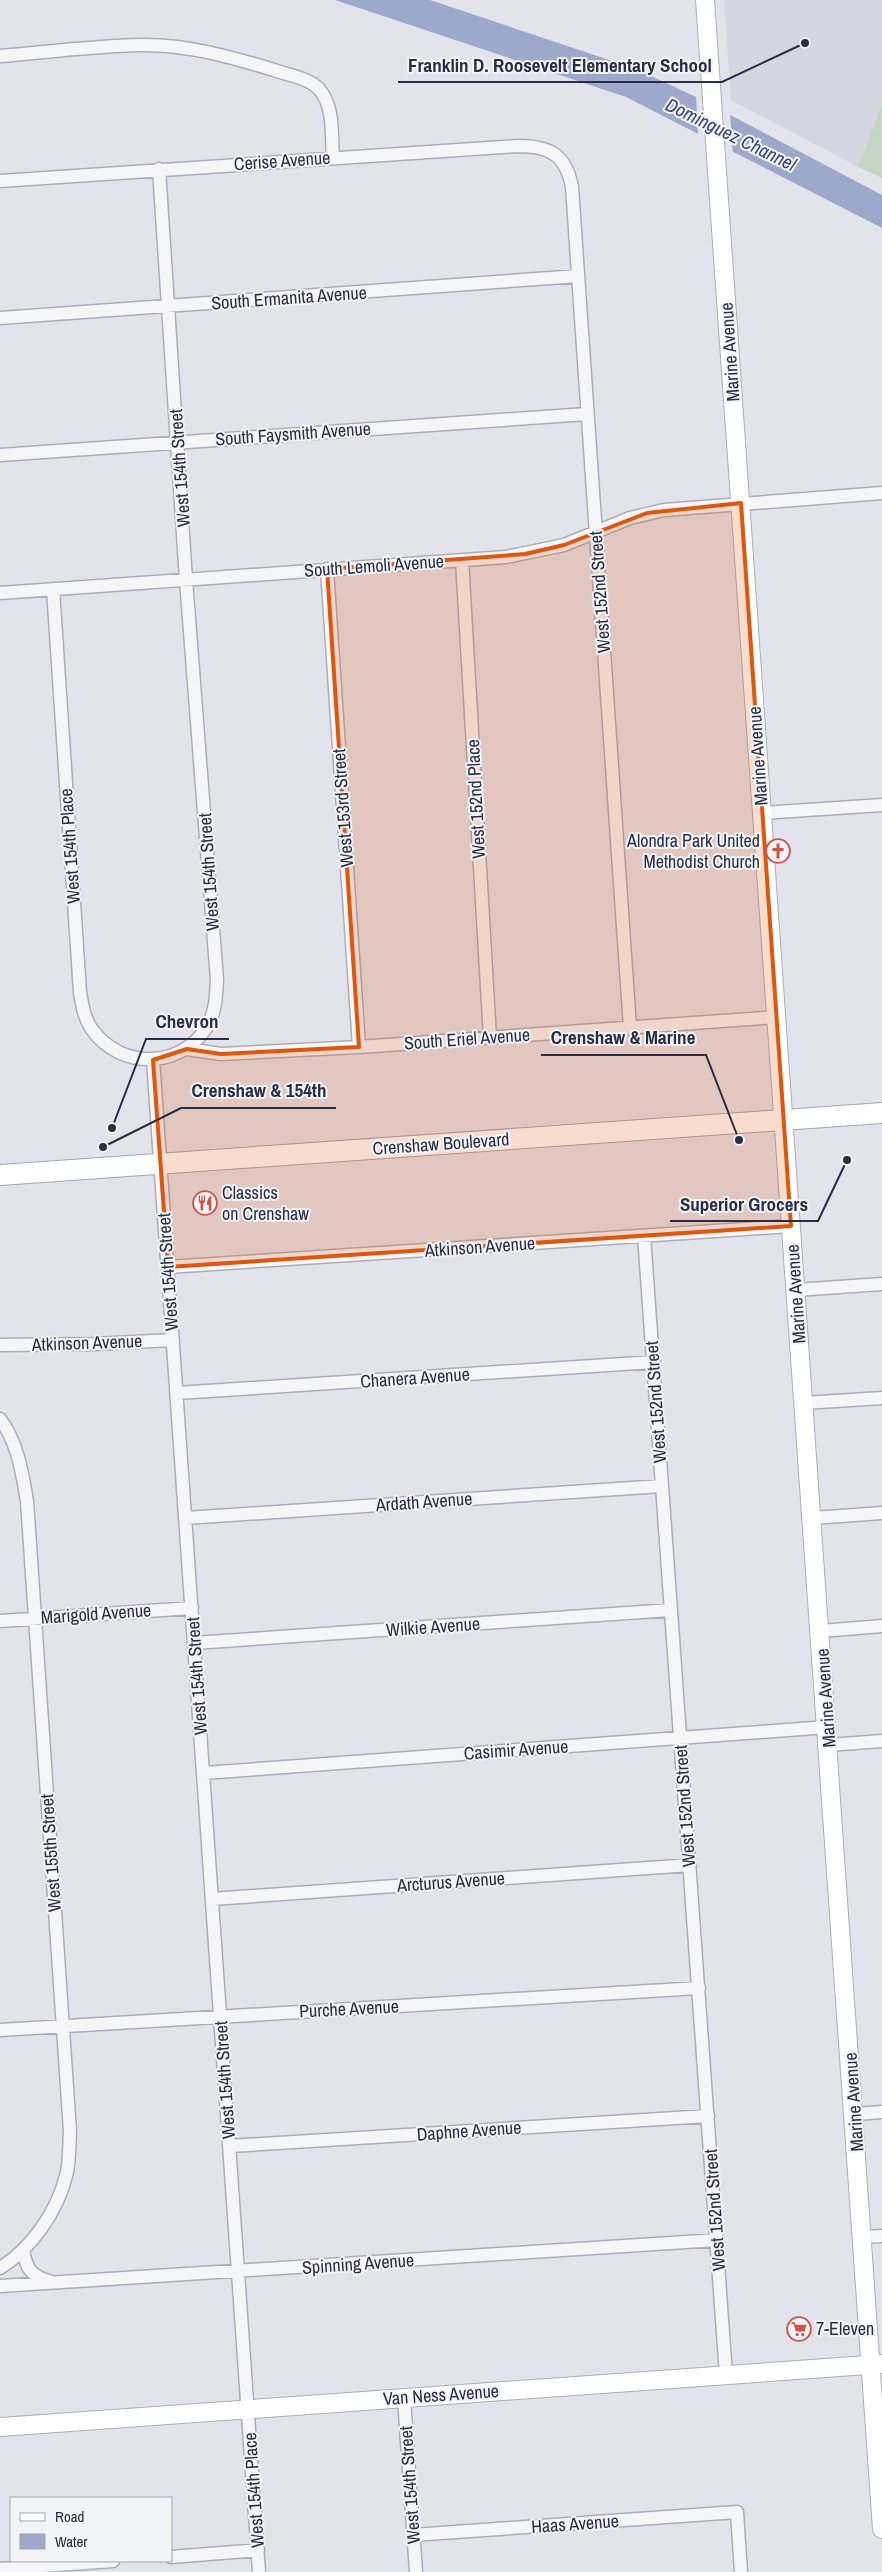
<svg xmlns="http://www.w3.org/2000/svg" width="882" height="2572" font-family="'Archivo Narrow',sans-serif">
  <rect width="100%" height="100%" fill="#e3e4eb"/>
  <path fill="#d5d6e0" d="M724,0h158v105l-24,62 -127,-67z"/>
  <path fill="#c4d5c4" d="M882,105v73l-24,-11z"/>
  <path fill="#9da9cb" d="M335,0h95l206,69 58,27 188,99v33l-256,-131z"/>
  <path fill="#e3e4eb" d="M696,94l34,18 3,44 -35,-19z"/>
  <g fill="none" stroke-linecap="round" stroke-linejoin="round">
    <g stroke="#acadb9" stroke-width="15">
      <path id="minor" d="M0,56c47,-4 94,-10 140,-11 46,-1 91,12 134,25 14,5 35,8 45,19 16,18 12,47 14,69
        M0,181l518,-35c32,0 48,9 54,41l58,841
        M0,318l578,-42
        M0,455l587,-41
        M462,560l28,478
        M327,569l32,478
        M53,589l27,403c2,13 4,25 11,36 30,44 96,41 119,-7 6,-13 6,-27 7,-41l-31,-400 -27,-411
        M0,593l506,-36 58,-12 66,-27 34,-8 218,-17
        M762,813l120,-8
        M187,1049l34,5 138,-7 418,-30
        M153,1060l106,1512
        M644,1236l82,1139
        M168,1267l623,-41
        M796,1290l86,-6
        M0,1345l95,-1 78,-4
        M177,1393l477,-31
        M804,1403l78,-5
        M0,1419c18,24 22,53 27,82l43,630c-1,15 0,31 -4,45 -9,36 -35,73 -66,92
        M186,1518l476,-32
        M813,1518l69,-5
        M0,1621l192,-13
        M821,1631l61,-5
        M194,1643l477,-33
        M829,1745l53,-4
        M204,1773l624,-46
        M212,1899l478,-34
        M0,2030l699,-42
        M855,2114l27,-2
        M230,2146l478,-30
        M863,2237l19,-1
        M23,2250c3,18 8,26 26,31
        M0,2286l717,-46
        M404,2398l12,174
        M413,2535l324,-23 4,60
        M171,2557l87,-7
        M0,2569l113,-8"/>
    </g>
    <g stroke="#acadb9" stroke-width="20">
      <path id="secondary" d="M705,0l177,2529
        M0,2427l882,-63"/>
    </g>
    <g stroke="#a2a5b7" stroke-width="22">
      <path id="primary" d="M0,1175l882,-62"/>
    </g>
    <use href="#minor" stroke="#f6f6f9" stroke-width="12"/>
    <use href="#secondary" stroke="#fff" stroke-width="18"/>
    <use href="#primary" stroke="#fff" stroke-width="20"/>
  </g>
  <path fill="#de570f" fill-opacity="0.2" stroke="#de570f" stroke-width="4" stroke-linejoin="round" d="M741,503l50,723 -623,41 -15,-207 34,-11 34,5 138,-7 -32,-478 198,-15 39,-9 83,-32z"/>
  <defs>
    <g id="church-ring" transform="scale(1.25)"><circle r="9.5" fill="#f3f4f8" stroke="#d15247" stroke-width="1.5"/><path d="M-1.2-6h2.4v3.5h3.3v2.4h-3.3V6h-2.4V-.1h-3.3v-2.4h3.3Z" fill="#d15247"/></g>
    <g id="restaurant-ring" transform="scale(1.25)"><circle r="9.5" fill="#f3f4f8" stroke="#d15247" stroke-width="1.5"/><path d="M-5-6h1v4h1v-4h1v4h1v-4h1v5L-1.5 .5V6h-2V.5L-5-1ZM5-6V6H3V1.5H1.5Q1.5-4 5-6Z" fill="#d15247"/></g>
    <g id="supermarket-ring" transform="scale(1.25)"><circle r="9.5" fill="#f3f4f8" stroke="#d15247" stroke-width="1.5"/><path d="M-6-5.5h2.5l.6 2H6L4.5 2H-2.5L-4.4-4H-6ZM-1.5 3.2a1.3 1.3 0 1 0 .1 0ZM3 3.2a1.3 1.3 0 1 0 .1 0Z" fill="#d15247"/></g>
  </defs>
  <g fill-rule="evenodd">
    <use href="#church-ring" x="778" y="851"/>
    <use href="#restaurant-ring" x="205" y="1203"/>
    <use href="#supermarket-ring" x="799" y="2329"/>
  </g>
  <g text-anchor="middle" stroke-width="4" stroke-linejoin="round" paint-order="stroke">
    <g font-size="18" fill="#2a2d44" stroke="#f3f4f8">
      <text transform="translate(282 161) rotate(-4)" y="6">Cerise Avenue</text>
      <text transform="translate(289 298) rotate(-4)" y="6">South Ermanita Avenue</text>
      <text transform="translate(730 352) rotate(-94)" y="6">Marine Avenue</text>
      <text transform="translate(293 434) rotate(-4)" y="6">South Faysmith Avenue</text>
      <text transform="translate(180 468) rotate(-94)" y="6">West 154th Street</text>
      <text transform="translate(374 566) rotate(-4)" y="6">South Lemoli Avenue</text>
      <text transform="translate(600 592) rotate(-94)" y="6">West 152nd Street</text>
      <text transform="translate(758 756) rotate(-94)" y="6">Marine Avenue</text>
      <text transform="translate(476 799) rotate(-93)" y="6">West 152nd Place</text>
      <text transform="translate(343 808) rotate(-94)" y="6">West 153rd Street</text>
      <text transform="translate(70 846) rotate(-94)" y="6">West 154th Place</text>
      <text transform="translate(209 872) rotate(-94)" y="6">West 154th Street</text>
      <text transform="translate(467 1039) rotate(-4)" y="6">South Eriel Avenue</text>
      <text transform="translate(441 1144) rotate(-4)" y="6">Crenshaw Boulevard</text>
      <text transform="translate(480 1247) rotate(-4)" y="6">Atkinson Avenue</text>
      <text transform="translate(168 1272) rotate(-94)" y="6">West 154th Street</text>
      <text transform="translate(796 1294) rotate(-94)" y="6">Marine Avenue</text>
      <text transform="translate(87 1343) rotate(-2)" y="6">Atkinson Avenue</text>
      <text transform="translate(415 1378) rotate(-4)" y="6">Chanera Avenue</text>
      <text transform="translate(656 1402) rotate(-94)" y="6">West 152nd Street</text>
      <text transform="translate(424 1502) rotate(-4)" y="6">Ardath Avenue</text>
      <text transform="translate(96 1614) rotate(-4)" y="6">Marigold Avenue</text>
      <text transform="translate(433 1627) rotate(-4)" y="6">Wilkie Avenue</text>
      <text transform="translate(197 1676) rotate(-94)" y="6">West 154th Street</text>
      <text transform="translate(826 1698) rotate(-94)" y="6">Marine Avenue</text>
      <text transform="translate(516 1750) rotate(-4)" y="6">Casimir Avenue</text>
      <text transform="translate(685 1806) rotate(-94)" y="6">West 152nd Street</text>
      <text transform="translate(51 1853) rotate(-94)" y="6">West 155th Street</text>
      <text transform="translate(451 1882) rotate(-4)" y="6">Arcturus Avenue</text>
      <text transform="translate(349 2009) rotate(-3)" y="6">Purche Avenue</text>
      <text transform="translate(225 2080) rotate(-94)" y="6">West 154th Street</text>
      <text transform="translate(854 2102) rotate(-94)" y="6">Marine Avenue</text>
      <text transform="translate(469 2131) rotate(-4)" y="6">Daphne Avenue</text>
      <text transform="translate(715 2210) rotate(-94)" y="6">West 152nd Street</text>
      <text transform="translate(358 2264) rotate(-4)" y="6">Spinning Avenue</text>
      <text transform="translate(441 2395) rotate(-4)" y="6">Van Ness Avenue</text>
      <text transform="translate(410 2485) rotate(-94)" y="6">West 154th Street</text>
      <text transform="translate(254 2490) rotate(-94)" y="6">West 154th Place</text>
      <text transform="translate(575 2524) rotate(-4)" y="6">Haas Avenue</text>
    </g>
    <g font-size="18" fill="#2a2d44" stroke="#f3f4f8" text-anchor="start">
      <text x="760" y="847" text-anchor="end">Alondra Park United<tspan x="760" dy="21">Methodist Church</tspan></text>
      <text x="222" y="1199">Classics<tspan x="222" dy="21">on Crenshaw</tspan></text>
      <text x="816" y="2335">7-Eleven</text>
    </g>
    <g font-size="19" font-style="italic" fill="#334279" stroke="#f3f4f8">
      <text transform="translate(731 134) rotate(26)" y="7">Dominguez Channel</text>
    </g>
  </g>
  <path fill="none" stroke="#2a2d44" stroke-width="2" d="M805 43L722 82H398M112 1128L146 1039H229M739 1140L706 1055H541M103 1147L181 1108H336M847 1160L818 1221H670"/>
  <g fill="#2a2d44" stroke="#f3f4f8" stroke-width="2">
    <circle cx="805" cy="43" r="5"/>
    <circle cx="112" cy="1128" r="5"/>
    <circle cx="739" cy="1140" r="5"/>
    <circle cx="103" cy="1147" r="5"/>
    <circle cx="847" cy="1160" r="5"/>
  </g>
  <g font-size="19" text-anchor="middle" font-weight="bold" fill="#2a2d44" stroke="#f3f4f8" stroke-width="4" stroke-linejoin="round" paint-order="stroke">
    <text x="560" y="72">Franklin D. Roosevelt Elementary School</text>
    <text x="187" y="1028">Chevron</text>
    <text x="623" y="1044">Crenshaw &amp; Marine</text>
    <text x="259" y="1097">Crenshaw &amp; 154th</text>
    <text x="744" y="1211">Superior Grocers</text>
  </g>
  <rect x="10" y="2497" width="162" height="65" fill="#f3f4f8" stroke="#a3a4b0"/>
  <rect x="20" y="2513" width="25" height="8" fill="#ffffff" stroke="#a3a4b0"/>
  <text x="55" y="2522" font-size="15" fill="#2a2d44">Road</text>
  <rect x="20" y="2534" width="25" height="15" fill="#9da9cb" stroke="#a3a4b0"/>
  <text x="55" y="2547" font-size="15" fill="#2a2d44">Water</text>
</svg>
